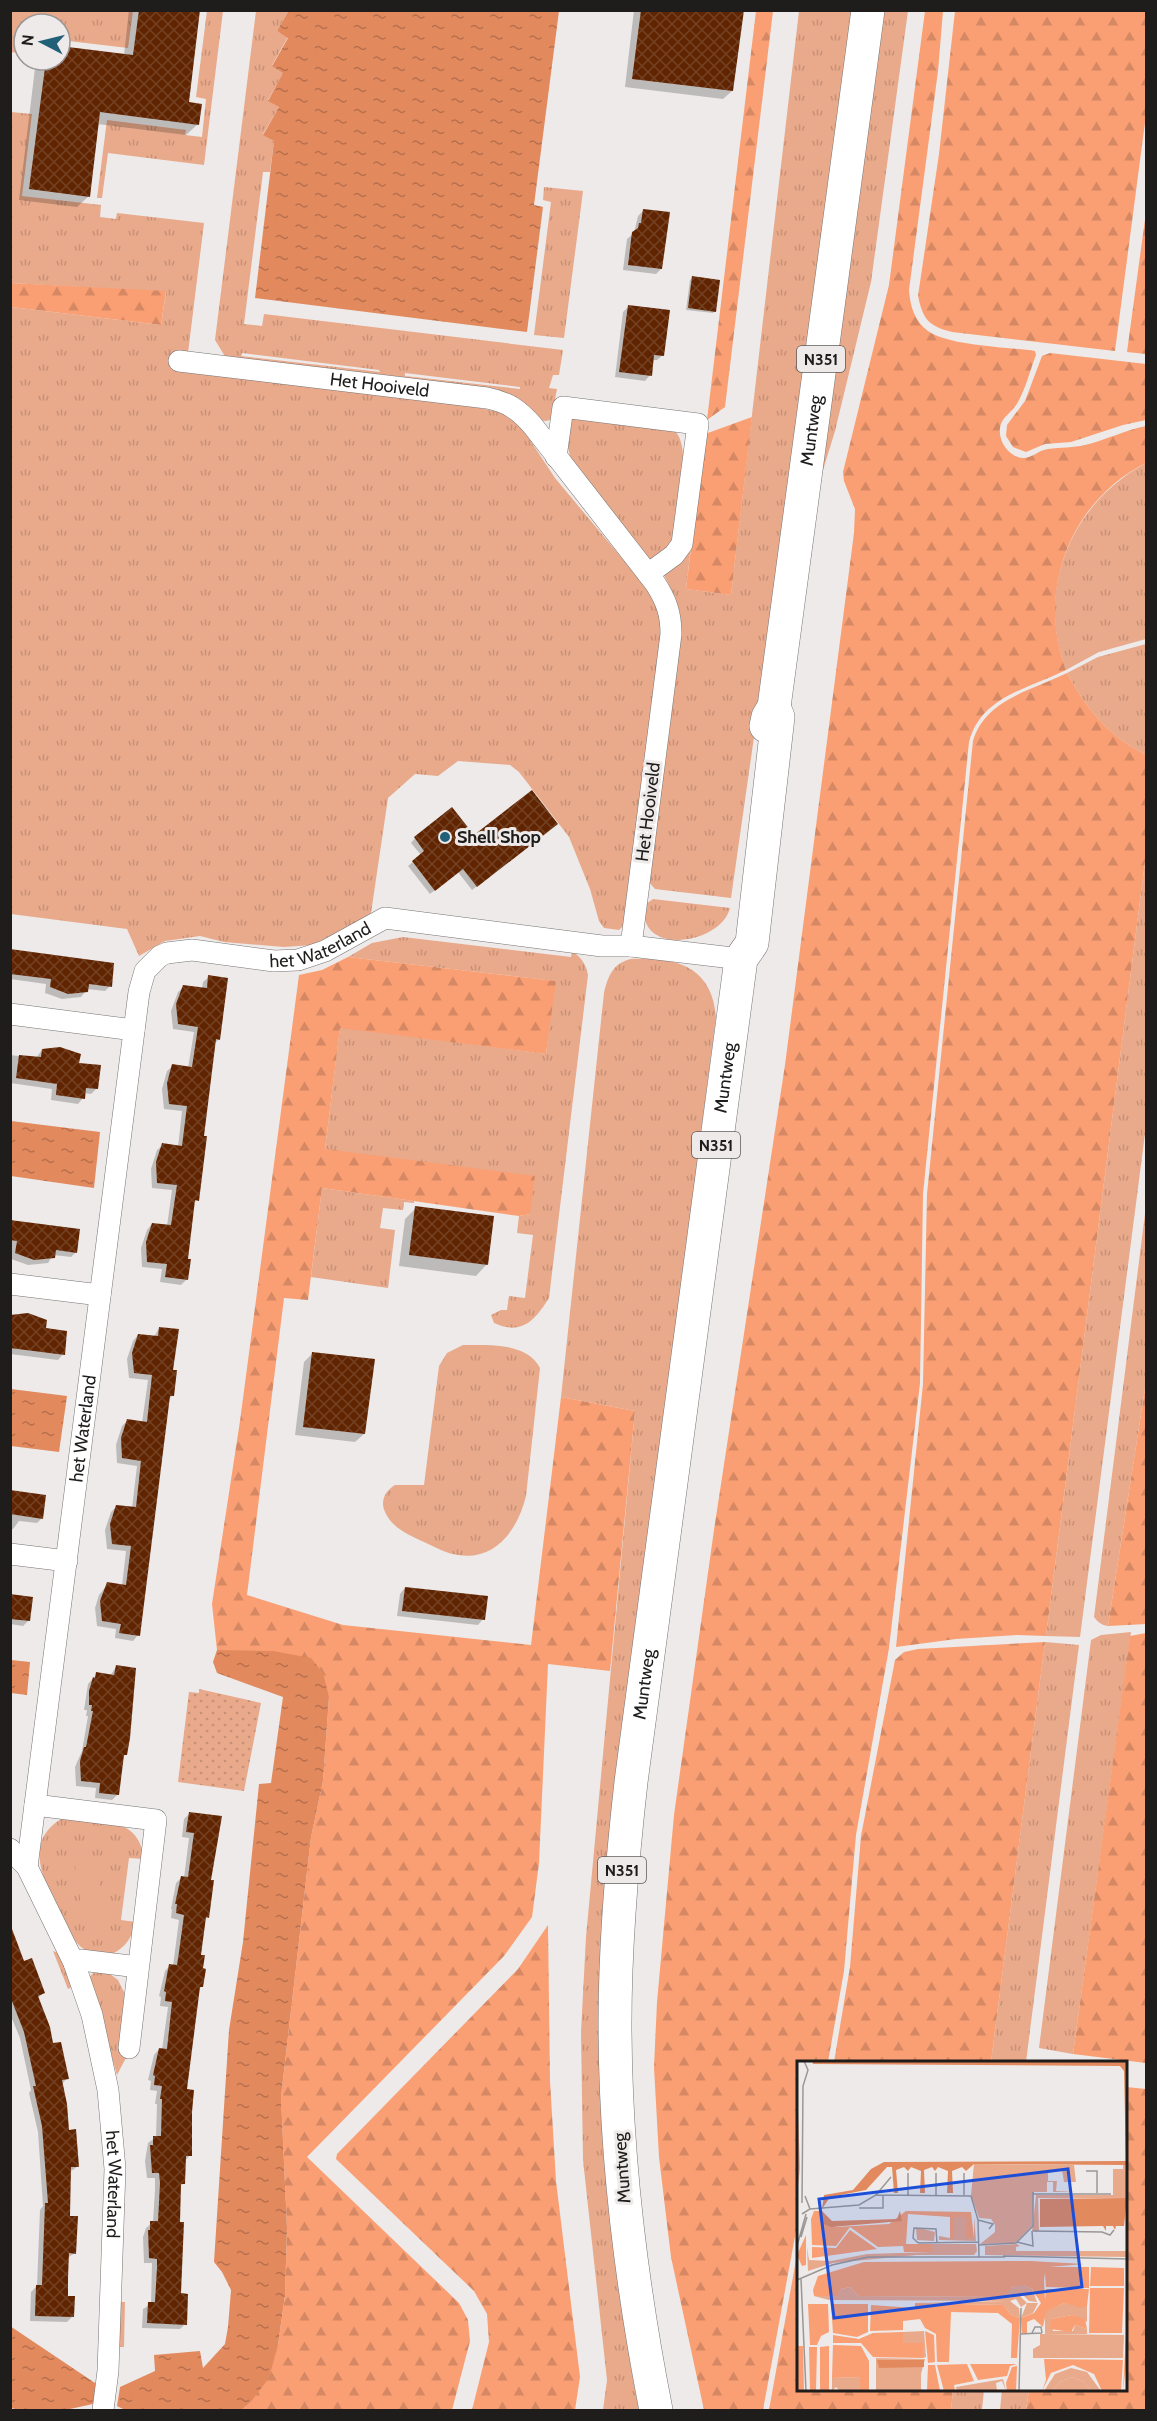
<svg xmlns="http://www.w3.org/2000/svg" width="1157" height="2421" font-family="Cabin,sans-serif">
  <defs>
    <pattern id="grass-tufts" width="24" height="20" patternUnits="userSpaceOnUse" patternTransform="scale(1.5)"><rect width="24" height="20" fill="#e9a98b"/><path d="M3 7l-1-3M5 7V3M7 7l1-3M15 17l-1-3M17 17v-4M19 17l1-3" fill="none" stroke="#c79177"/></pattern>
    <pattern id="forest-firs" width="22" height="20" patternUnits="userSpaceOnUse" patternTransform="scale(1.5)"><rect width="22" height="20" fill="#f99f73"/><path d="M5 1l3.5 6h-7zM16 11l3.5 6h-7z" fill="#d58863"/></pattern>
    <pattern id="park-dots" width="8" height="8" patternUnits="userSpaceOnUse" patternTransform="scale(1.5)"><rect width="8" height="8" fill="#e9a98b"/><path d="M2 2h.1M6 6h.1" fill="none" stroke="#c79177" stroke-width="1.8" stroke-linecap="round"/></pattern>
    <pattern id="water-ripples" width="26" height="14" patternUnits="userSpaceOnUse" patternTransform="scale(1.5)"><rect width="26" height="14" fill="#e2895e"/><path d="M2 4q2-2 4 0t4 0M15 11q2-2 4 0t4 0" fill="none" stroke="#b76f4d"/></pattern>
    <pattern id="building-cross-hatch" width="8" height="8" patternUnits="userSpaceOnUse" patternTransform="scale(1.5)"><rect width="8" height="8" fill="#612400"/><path d="M0 0l8 8M0 8l8-8" fill="none" stroke="#734225"/></pattern>
  </defs>
  <rect width="100%" height="100%" fill="#edeae9"/>
  <path fill="url(#grass-tufts)" fill-rule="evenodd" d="M11,10l122,1 -5,37 -68,-8v-16h-36v30l-13,-2z
    M289,10l-12,21 11,6 -16,28 12,7 -16,28 11,7 -16,27 11,7 -4,31h-7l-19,152 18,2 2,-12 299,36 -4,25h-6l-4,13 8,1 -6,31 -6,1 -319,-63 -11,-18 41,-329zM242,353l137,17 1,2 -139,-16zM405,373l115,14v2l-115,-13z
    M207,11h16l-19,154 -96,-12 -6,45h-5l10,-78 79,10 -1,5 17,2 4,-38 -10,-2z
    M799,11h56l-50,369 -74,518 -76,-9 -7,-8 33,-257 -6,-27 -11,-22 23,-20 4,-9 -5,43 45,6z
    M882,11h26l-37,271 -36,149 -15,49z
    M11,112l21,2 -10,82 79,9 -1,12 16,2 1,-6 87,10 -16,130 311,57 21,15 35,53 101,121 6,32 -37,293 -6,6 -15,-2 -5,-7 -9,-32 -21,-52 -50,-65 -9,-7 -52,-4 -20,15 -23,-2 -27,24 -17,115 -18,12 -41,20 -28,2 -60,-5 -24,-6 -35,5 -26,15 -12,-27 -116,-15v-607l150,18 5,-33 -155,-9z
    M544,187l39,4 -19,147 -30,-3 17,-133 -8,-2z
    M571,417l104,14c18,18 2,87 -1,112l-24,17 -79,-100 -4,-16z
    M1146,463v176l-47,13 -33,18c-31,-80 5,-167 80,-207z
    M1146,644v111c-37,-19 -59,-45 -79,-82l31,-16z
    M1146,854v272l-66,511 -34,-1z
    M653,899l77,9c-8,32 -72,45 -84,15 -2,-6 -1,-13 0,-19z
    M403,937l168,20 1,-6c9,6 14,13 16,24l-39,323c-14,22 -27,38 -55,25l-3,-8 10,-5h6l2,-14 16,2 8,-63 -16,-2 2,-17 11,-2 -205,-65 15,-122 206,27 9,-73 -207,-24 24,-14z
    M631,959c45,-2 81,7 85,58l-69,532 -31,707 15,112 8,42h-36l4,-30 -24,-220 -2,-128 5,-95 49,-526 -74,-14 43,-404c4,-17 9,-30 27,-34z
    M322,1188l92,13v2l-10,-1 -1,8 -20,-2 -3,20 15,2 -7,58 -77,-11z
    M1146,1206v176l-38,244c-7,-1 -10,-4 -14,-9z
    M463,1345c24,0 64,-3 77,23l-14,128c-8,33 -30,65 -68,59 -11,-1 -23,-8 -34,-13 -15,-7 -32,-14 -39,-30 -5,-11 0,-21 10,-27h29l15,-119 8,-13z
    M1131,1632l-58,422 -34,-6 52,-408 10,-5z
    M1045,1642l34,3 -53,417h-35z
    M63,1818c36,4 76,-3 81,41l-15,-1 -8,62 15,2c-5,24 -26,43 -51,28 -13,-8 -19,-25 -26,-38 -15,-31 -37,-71 4,-94z
    M53,1951l9,3 12,32 -6,3z
    M96,1971l14,3 8,6 7,14 4,58 -12,23 -28,-98z
    M120,2302h5l-1,45h-9z
    M953,2390h31l-2,20h-31z
    M1002,2390h27l-3,20h-26z"/>
  <path fill="url(#forest-firs)" d="M756,11h17l-48,396 -18,13z
    M925,11h18l-5,60 -29,219c1,16 6,32 19,41 21,15 80,16 107,20l1,4c-6,15 -10,33 -18,47 -5,10 -17,15 -18,26 -2,13 9,29 23,30 9,0 16,-8 25,-9 13,-2 25,-1 37,-4 21,-5 40,-15 61,-19v37c-76,38 -110,128 -80,207 -38,19 -85,26 -97,72l-46,452 -3,189 -31,265 -33,187 -12,136 -16,91h-30v158l-35,190h-59l-33,-153 -12,-100 -5,-90 3,-65 17,-187 40,-285 71,-465 69,-532 1,-24 -11,-28 -1,-9 46,-187z
    M955,11h191v104l-31,236 -163,-19c-24,-6 -29,-13 -34,-36l21,-142z
    M1146,212v142l-19,-2z
    M11,283l155,8 -5,34 -150,-18z
    M1050,353l96,11v56l-23,5 -52,17 -26,2 -19,8 -13,-5 -7,-11 1,-11 18,-24 17,-45z
    M752,417l-21,178 -45,-6 19,-155z
    M1067,673c20,37 42,63 79,82v99l-100,782 -29,-1 -61,4 -60,8 27,-263 4,-190 46,-453c12,-42 60,-51 94,-68z
    M348,957l208,24 -10,73 -206,-26 -15,121 210,27 -5,38 -11,2 -197,-28 -14,112 -24,-2 -37,297 96,30 188,20 30,-248 74,14 -25,260 -62,-7 -9,199 -7,54 -28,39 -197,201 152,146 9,17 2,21 -18,69h-211l9,-7 28,-58 7,-50 2,-67 -6,-131 30,-260 12,-56 6,-84 -112,-47 -5,-46 28,-183 59,-446 23,-5z
    M1146,1382v242l-38,2z
    M1146,1633v430l-73,-9 57,-418z
    M1045,1642l-54,420h-157l16,-95 11,-131 34,-176 9,-8 14,-3z
    M548,1925l2,156 6,100 24,196 -5,33h-103l17,-68 -2,-28 -13,-23 -138,-132 1,-5 181,-185z
    M1126,2087l20,2v321h-120l3,-20h97z
    M798,2249v141h155l-2,20h-182z"/>
  <path fill="url(#park-dots)" d="M199,1689l62,14 -17,88 -66,-9 11,-90 10,1z"/>
  <path fill="#e9a98b" d="M96,1862l8,58 -20,3 -9,-58z"/>
  <path fill="url(#water-ripples)" d="M289,10l270,1 -25,194 9,2 -16,125 -272,-34 19,-157 -11,-6 16,-28 -11,-6 15,-28 -11,-7 16,-28 -11,-7z
    M11,1121l89,11 -6,56 -83,-12z
    M11,1389l56,7 -8,56 -48,-6z
    M217,1650l56,1 38,7 12,15 6,24 -6,84 -12,56 -30,260 6,131 -2,67 -7,50 -9,33 -19,25 -9,7h-116l-8,-4 3,-19 35,-16 -1,-16 46,-4 3,17 22,-24 3,-17 3,-37 -9,-18 -8,-10 15,-232 14,-88 16,-158 12,-1 12,-86 -66,-24 -4,-11z
    M11,1660l19,2 -3,33 -16,-2z
    M10,2326l88,59 -2,18c-26,7 -58,13 -85,5z"/>
  <path fill="#0003" d="M129,10h70l-12,93 11,21 -12,11 -89,-11 -8,72 -12,11 -58,-7 17,-140h24v-13l64,8z
    M634,10h108l-10,81 -9,8 -98,-12z
    M644,210l17,59 -5,5 -33,-4 4,-31 7,-6 4,-17z
    M692,278l23,33 -2,2 -27,-3 4,-30z
    M629,306l34,49 -6,5h-5l-2,15 -5,6 -30,-4 8,-65z
    M552,828l-80,62 -14,-18 -28,22 -22,-28 13,-11 -10,-12 4,-5h59z
    M10,951l100,35 -5,5 -18,-2 -6,8 -19,2 -17,-6 1,-9 -36,-5z
    M209,977l10,62 -5,5 -12,93 -5,63 -4,4 -7,56 1,19 -6,6 -21,-3 2,-13 -20,-2 -1,-19 6,-18 5,-6 15,2 5,-36 -20,-2 -1,-19 6,-19 6,-5 15,2 4,-36 -18,-2 -2,-20 5,-18 6,-5 15,2 6,-36 -21,-3 -2,-18 7,-19 6,-5 18,2 1,-7z
    M42,1050l36,14 19,24 -6,6 -7,-1 -1,5 -5,6 -27,-4 1,-11 -42,-6v-28l26,3z
    M416,1208l71,56 -11,12 -77,-10 6,-47z
    M10,1221l66,31 -5,5 -18,-2 -5,8 -20,2 -17,-6z
    M10,1316l34,14 19,24 -5,6 -48,-6z
    M159,1328l13,43v25l-4,4 -30,235 -5,6 -18,-3 1,-9 -19,-3 -2,-18 4,-13 9,-11 14,2 4,-35 -19,-2 -2,-19 6,-18 6,-6 15,2 5,-42 -20,-3 -1,-18 6,-19 5,-5 15,2 6,-43 -19,-2 -2,-19 6,-18 5,-6 16,2z
    M312,1354l52,80 -9,8 -60,-7 9,-73z
    M10,1492l32,26 -5,5 -18,-2 -6,8 -3,1z
    M405,1588l78,31 -5,6 -81,-9 3,-22z
    M10,1596l19,24 -6,6 -13,-2z
    M116,1667l10,87 -4,4 -4,36 -6,6 -17,-2 1,-10 -20,-2 -1,-19 7,-16 6,-35h-2l1,-6h-3l4,-26 9,-10 13,2z
    M190,1813l19,68 -1,36 -4,4 -4,35 2,30 -4,4 -12,100 4,65 -6,7 -1,22 -4,3v108l6,29 -5,5 -38,-1 1,-19 8,-5 1,-41h-8l-1,-26 3,-9 7,-6 2,-32v-12h-8l-2,-17 3,-18 8,-6 1,-33h-2l2,-13 -7,-1 1,-9 -3,-1 6,-25 5,-6 3,1 6,-43 -8,-1 1,-9 -2,-1 6,-25 5,-6 3,1 6,-46 -8,-2 1,-9h-1l5,-26 5,-5h3l5,-40 -7,-1 2,-18z
    M10,1958l14,5 19,30 -6,6 15,46 15,33 -5,6 5,47 11,35 -8,6 -2,45 7,36 -8,5 -1,39 7,19 -6,6 -37,-1 1,-29 6,-6 3,-76 3,-4 -5,-74 -9,-39 2,-3 -11,-52 -10,-24z"/>
  <path fill="url(#building-cross-hatch)" d="M139,10h61l-11,92 13,2 -3,21 -99,-13 -10,85 -61,-8 17,-129h14v-14l73,9z
    M641,10h103l-11,81 -101,-12z
    M643,209l27,3 -8,57 -34,-4 4,-33 6,-4 1,-5h2z
    M692,276l28,4 -4,32 -28,-4z
    M628,305l42,5 -6,46 -10,-1 -2,21 -33,-4z
    M532,790l26,34 -81,63 -14,-18 -28,22 -23,-30 12,-10 -10,-14 38,-30 22,28z
    M10,949l104,14 -2,24 -23,-3 -1,8 -20,2 -18,-7 1,-8 -41,-5z
    M208,975l20,3 -8,62 -4,-1 -12,97h3l-8,65 -4,-1 -7,59h3l-3,21 -23,-3 2,-13 -20,-2 -1,-20 6,-19 19,2 6,-40 -20,-2 -1,-21 6,-19 20,3 5,-40 -18,-2 -2,-21 5,-19 20,3 6,-40 -20,-3 -2,-20 7,-19 24,3z
    M60,1047l21,7 -2,9 22,2 -3,24 -12,-1 -1,11 -29,-4 1,-11 -41,-6 3,-23 22,2 1,-8z
    M415,1206l79,10 -6,49 -79,-10z
    M10,1220l70,9 -3,24 -21,-3 -1,8 -21,2 -19,-7 2,-12 -7,-1z
    M28,1313l19,7 -1,8 21,3 -2,24 -55,-7v-33z
    M159,1327l20,2 -6,41h4l-3,26h-4l-30,240 -21,-3 2,-9 -19,-3 -2,-20 7,-19 19,3 5,-39 -19,-2 -2,-20 6,-19 20,2 5,-46 -19,-3 -1,-20 6,-19 20,3 5,-47 -18,-2 -2,-20 6,-19 20,2z
    M312,1352l63,7 -10,75 -62,-7z
    M10,1490l36,5 -3,24 -33,-5z
    M405,1587l83,9 -3,24 -83,-9z
    M10,1594l23,3 -3,24 -20,-2z
    M116,1665l20,3 -6,70 -3,17h-3l-5,40 -20,-2 1,-10 -19,-2 -1,-20 4,-14h2l7,-36h-2l1,-6h-3v-14l4,-14 2,1 1,-6 18,3z
    M189,1812l33,4 -11,64h3l-5,38 -3,-1 -5,38h4l-2,13 3,1 -3,18h-3l-13,102 7,1 -2,22v44h-6l-1,28h-4l-1,38h4l-3,71 7,1 -1,31 -40,-2 1,-21h7l2,-34v-9l-8,-1 -1,-28h2v-9h8l2,-38 -1,-10h-7l-2,-28h3v-9h8l1,-37h-2l2,-13 -8,-1 1,-9 -2,-1 6,-27 8,1 5,-47 -7,-1 1,-9 -2,-1 5,-27 8,1 2,-13 5,-37 -8,-2 1,-9h-2l6,-28 7,1 6,-44 -8,-1z
    M10,1929h2l12,32 8,-3 13,35 -7,3 12,31 3,16 8,-1 8,37 -7,1 5,24 2,26 7,-1 3,38h-8l-1,49h8l-2,38 -7,-1 -1,25v18h7l-1,21 -39,-1 1,-31h6l3,-82h3l-6,-77 -9,-40h3l-12,-54 -14,-36z"/>
  <g fill="none" stroke-linecap="round" stroke-linejoin="round">
    <g stroke="#777473" stroke-width="22">
      <g id="street">
        <path id="s1" d="M179,361l308,37c21,4 32,12 46,28l122,157c11,17 16,30 16,51l-40,312"/>
        <path d="M556,457l7,-50 135,17 -16,120 -8,11 -26,19"/>
        <path d="M10,1014l124,16"/>
        <path d="M10,1284l90,11"/>
        <path d="M10,1554l57,7"/>
        <path d="M35,1805l121,15 -27,228"/>
        <path id="s2" d="M10,1849l17,18 47,96 18,52 16,75 7,79 -7,202 -5,39"/>
        <path id="s3" d="M27,1867l112,-875 6,-21 15,-15 7,-3 25,-3 82,11 24,-1 27,-9 60,-33 217,28h29l110,13"/>
        <path d="M74,1963l7,-3 57,7"/>
      </g>
    </g>
    <g stroke="#777473" stroke-width="34">
      <g id="primary">
        <path id="s4" d="M766,726l2,-9 6,-10 94,-697"/>
        <path id="s5" d="M656,2410c-25,-127 -41,-257 -41,-388 0,-80 7,-160 16,-240l110,-823 11,-16 26,-226 -4,-10"/>
      </g>
    </g>
    <use href="#street" stroke="#fff" stroke-width="21"/>
    <use href="#primary" stroke="#fff" stroke-width="33"/>
  </g>
  <circle fill="#226077" stroke="#edeae9" stroke-width="2" cx="445" cy="837" r="6"/>
  <g text-anchor="middle" stroke-width="6" stroke-linejoin="round" paint-order="stroke">
    <g fill="#edeae9" stroke="#5c5a5a" stroke-width="1.5">
      <rect x="797" y="346" width="48" height="26" rx="4.5"/>
      <rect x="692" y="1132" width="48" height="26" rx="4.5"/>
      <rect x="598" y="1857" width="48" height="26" rx="4.5"/>
    </g>
    <g font-size="16" font-weight="bold" fill="#1e1d1c">
      <text x="821" y="365">N351</text>
      <text x="716" y="1151">N351</text>
      <text x="622" y="1876">N351</text>
    </g>
    <g font-size="18" fill="#1e1d1c" stroke="#edeae9">
      <text dy="6" stroke="none"><textPath href="#s1" startOffset="202">Het Hooiveld</textPath></text>
      <text dy="6" stroke="none"><textPath href="#s4" startOffset="300">Muntweg</textPath></text>
      <text transform="translate(648 812) rotate(-83)" y="6">Het Hooiveld</text>
      <text dy="6" stroke="none"><textPath href="#s3" startOffset="1090">het Waterland</textPath></text>
      <text dy="6" stroke="none"><textPath href="#s5" startOffset="1342">Muntweg</textPath></text>
      <text dy="6" stroke="none"><textPath href="#s3" startOffset="442">het Waterland</textPath></text>
      <text dy="6" stroke="none"><textPath href="#s5" startOffset="730">Muntweg</textPath></text>
      <text transform="translate(622 2168) rotate(-94)" y="6">Muntweg</text>
      <text dy="6" stroke="none"><textPath href="#s2" startOffset="358">het Waterland</textPath></text>
    </g>
    <g font-size="18" font-weight="bold" fill="#1e1d1c" stroke="#edeae9" text-anchor="start">
      <text x="457" y="843">Shell Shop</text>
    </g>
  </g>
  <g transform="translate(797 2061)">
    <rect width="330" height="330" fill="#edeae9"/>
    <path d="M177,103l100,1 2,17h-12l-2,-12 -14,3v8h9l-1,10 20,1h-23v-10h-6v10h-13l-2,34 -17,17 -35,1 15,-12v-7l-4,-6 -12,-1 -8,-23zM326,104h4v33h-89l1,33h-7l4,-36h77v-26h10zM157,155l13,1v21h7v-22l2,25 -37,-1v-4l11,2zM123,167l15,4 -1,9 -17,-1 -1,-11zM134,183h45l1,7 -3,4h-57l-84,8 -25,8 -1,-24 2,13 22,1 36,-7 64,-2zM220,183l3,2 -4,1v4h111v6l-142,-2v-9zM224,223l11,5 5,13 -8,-1 -5,-5h-4l7,7h11l-5,10 -12,5 6,-15 -6,4 -5,-8 -6,2 9,7 1,10 -10,-4 -6,-9 -89,-2 93,-2 -179,-1 -15,-4h23l4,-7 9,-2 9,9 145,1 6,-9zM267,242l23,3v16l-15,-7 -21,4 2,12h20l2,-6 12,4v5h-42v-22zM127,270l2,26 -3,1v-10l-20,-5v-11zM243,273l84,1 -1,23h-90v-9l7,-4zM63,316v13l-20,1 -4,-4 -4,4v-13zM275,316l11,4 8,10h-39l9,-10zM206,318l3,12 -4,-10 -6,2 1,8h-40l-1,-4z" fill="#e9a98b"/>
    <path d="M17,150h8l-1,4 15,12 53,-3 17,-13 65,1 3,26h-8v-21h-12v21h-4v-21l-42,-3 -2,30h25v8h-27l-1,-6 -25,1 -28,-20 -14,19 -24,-1 -1,-26zM53,169l27,19 -65,9v-11l24,1zM9,174v30l-4,1 -5,-11zM233,200l54,3 -35,3h40v21l-43,-1 -1,-14 -1,7 1,20 1,-11h43l-2,17 -5,2 -18,-5 -18,9 -3,15 -9,-8 -7,3v11h-5l-1,-15 13,-5 7,-10 -9,-14 -9,-4 -11,2 -8,10 -145,-1 -9,-9 -9,2 -3,7h-24l-1,-6 5,-14 46,-14zM294,206l33,1v18h-34zM330,206v89l-4,35 3,-57zM293,227h34l-2,45h-33zM118,242l89,2 6,9 10,4 -3,40h-6l1,-34 -14,-11 -47,-1 -2,50h-12l-1,-28 -11,-6 -5,-9 -17,2v9l-33,1 1,-26 44,3zM11,243h20l1,28 -8,4 -4,9h-7zM34,243h37v28l-11,5 -24,-4zM275,254l13,4 2,10 -12,-4 -4,7 -21,-3 1,-10zM128,270l9,4 1,27 -7,1zM106,271v11h20v15l-50,-1 -12,-14h-28v-8l26,4 14,-6zM36,284l28,1 8,15v30h-20l11,-1v-13l-28,1zM0,285h6l1,45h-7zM32,285v45h-9v-44zM12,286h8l-1,44h-6zM247,298l79,1 -2,31h-19l-8,-17 -21,-9 -22,8 -9,18 4,-11zM170,303l7,17 -20,4 1,6h-11l-7,-26zM173,303h47l-7,2 -3,10 -29,4zM131,304h7l5,26h-13zM220,305l-1,25h-9l-1,-8 6,-16z" fill="#f99f73"/>
    <path d="M0,21l3,86 -3,28zM79,297l49,1 -4,15v15l3,2h-48z" fill="#e9a98b"/>
    <path d="M274,307l16,4 14,19h-10l-8,-10 -11,-4 -11,4 -9,10h-8l11,-17z" fill="#e9a98b"/>
    <path d="M15,0h315v117l-1,-13 -152,-1 -8,7 -4,-4 -10,4 1,22h-6l1,-22 -10,-4 -3,4 -3,-4 -8,3 1,23h-5l1,-22 -10,-4 -3,4 -4,-4 -8,3 2,23h-4l-2,-26h-5l-21,23 -36,7 -8,12 2,-14 29,-5 18,-21 13,-7 242,-1 -2,-90 -4,-5 -307,-2zM330,137l-3,28h-8l-1,4 -2,-4h-7v5l-3,-5 -63,1v-28zM25,150l10,10 65,-2 3,-8 2,10 -71,6 -9,-4zM80,299h47v7l-45,1z" fill="#e2895e"/>
    <path fill="none" stroke="#9a9897" stroke-width="1.5" d="M289,110h11v22M236,133h78M79,134l95,1 7,24 1,37M111,134v-22M139,134v-22M167,134v-22M5,142l1,-117 5,-16 -4,-9M62,147h24v-13M13,148l49,-4 17,-10 15,-18M5,153l8,-5 -5,-13M181,159l15,4 -4,5M236,170l69,1 8,3 4,-5M4,176l6,-20M220,181l16,4 -1,-15M140,182l-1,-14 -22,-1 -1,10 4,4 2,1 59,-1M182,184l37,-2 17,-17v-34M0,185l9,-32M206,195l124,3M4,218l5,112M0,219l35,-15 36,-8h137M235,272l3,-6h6l1,6M223,273l22,-1M222,330l2,-83"/>
    <path fill="#1d4ed8" fill-opacity="0.15" stroke="#1d4ed8" stroke-width="3" d="M271,108l14,118 -248,31 -15,-119z"/>
    <rect width="330" height="330" fill="none" stroke="#1e1d1c" stroke-width="3"/>
  </g>
  <rect width="1157" height="2421" fill="none" stroke="#1e1d1c" stroke-width="24"/>
  <g transform="translate(42 42) rotate(277)"><circle r="28" fill="#edeae9" stroke="#9a9897" stroke-width="1.5"/>
  <path d="M0-4.5L10 22L0 15L-10 22Z" fill="#226077"/>
  <text y="-9" font-size="16" font-weight="bold" text-anchor="middle" fill="#1e1d1c">N</text>
  </g>
</svg>
